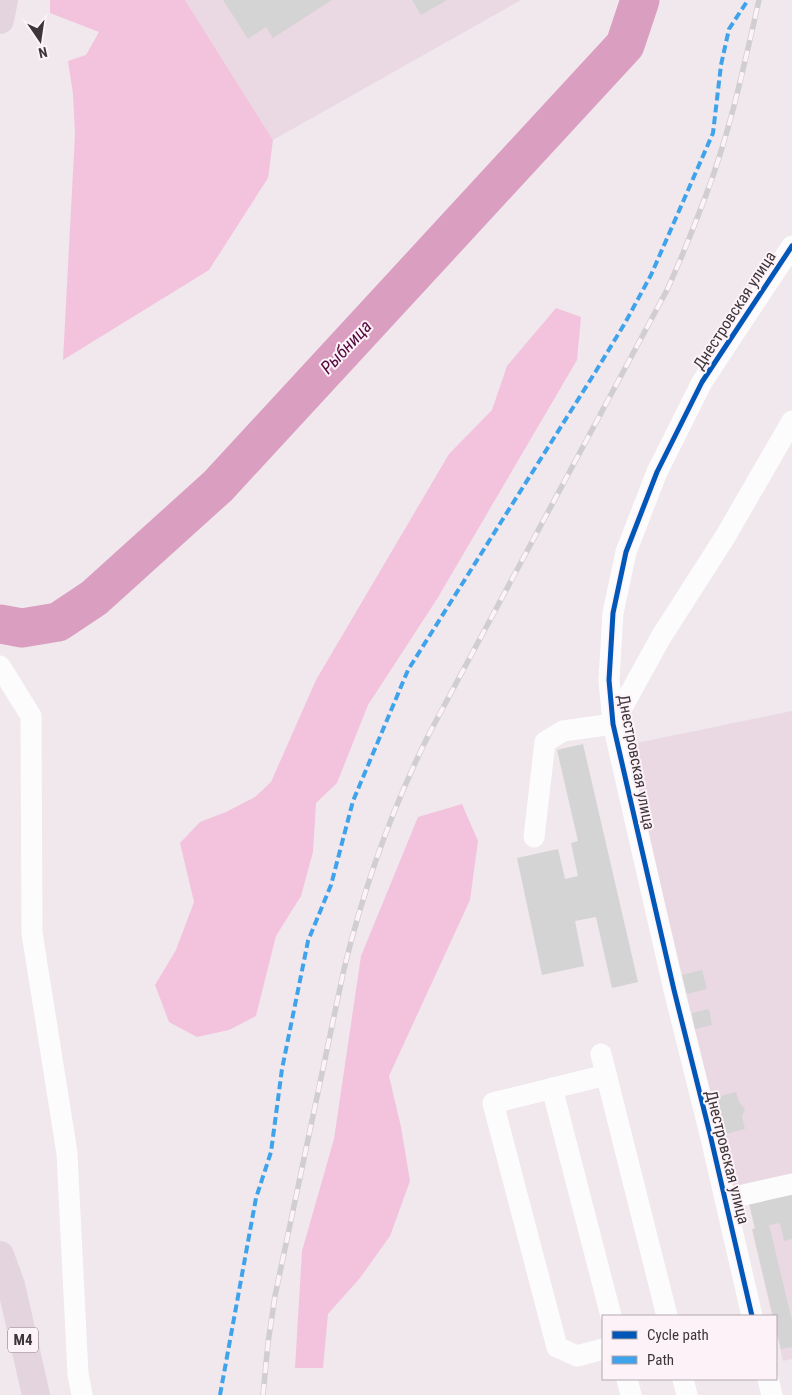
<svg xmlns="http://www.w3.org/2000/svg" width="792" height="1395" font-family="'Roboto Condensed',sans-serif">
  <rect width="100%" height="100%" fill="#f0e8ec"/>
  <path fill="#ead9e2" d="M185,0h336l-248,140z
    M792,711v648l-9,2 -7,-30v-15h-4l-20,-87 3,-1 -6,-25 -16,-14 -106,-444z"/>
  <path fill="#f3c3de" d="M50,0h135l88,140 -5,38 -59,92 -146,90 12,-226 -2,-40 -5,-33 18,-6 13,-23 -49,-19z
    M556,308l25,9 -4,43 -140,239 -69,106 -31,78 -21,20 -3,49 -12,44 -25,40 -20,80 -27,14 -32,7 -28,-15 -14,-37 21,-35 18,-48 -14,-59 20,-21 26,-10 29,-15 16,-15 45,-102 133,-226 43,-44 15,-44z
    M462,804l16,37 -8,59 -81,176 12,51 9,54 -20,55 -30,42 -32,36 -5,54h-28l7,-117 32,-112 27,-183 57,-139z"/>
  <g fill="none" stroke-linecap="round" stroke-linejoin="round">
    <path stroke="#da9ec1" stroke-width="39" d="M0,624l22,4 36,-6 36,-24 124,-112 407,-441 15,-45"/>
  </g>
  <path fill="#d4d4d4" d="M223,0h109l-59,38 -7,-11 -18,12z
    M412,0h35l-26,15z
    M583,744l55,238 -26,6 -16,-71 -21,4 9,45 -42,9 -25,-117 41,-9 7,30 13,-3 -7,-33 7,-2 -21,-91z
    M702,970l5,19 -20,5 -5,-19z
    M709,1009l3,16 -17,4 -3,-16z
    M736,1092l3,10 6,7 -3,8 3,12 -19,5 -10,-37z
    M792,1192v47l-8,2 -4,-18 -11,2 23,95v27l-11,2 -5,-20v-13h-3l-21,-87h3l-6,-26z"/>
  <g fill="none" stroke-linecap="round" stroke-linejoin="round">
    <path stroke="#fdfcfc" stroke-width="21" d="M0,666l31,50 1,217 35,220 11,221 4,21
      M534,837l11,-95 18,-11 50,-7 48,-87 64,-100 67,-116
      M601,1054l66,262
      M552,1088l59,228
      M726,1199l66,-15
      M752,1316l-42,-182 -36,-144 -61,-266 -4,-44 4,-67 13,-61 31,-80 45,-90 90,-136
      M603,1349l-26,7 -20,-9 -64,-244 113,-28
      M627,1379l4,16
      M683,1379l4,16
      M768,1379l4,16"/>
    <path stroke="#e4d4de" stroke-width="28" d="M0,20l4,-20
      M0,1255l11,30 25,110"/>
    <g stroke="#d1ced0" stroke-width="5.5">
      <path id="rail" d="M263,1395l5,-52 7,-47 69,-327c20,-82 48,-161 86,-237l237,-442c14,-31 27,-63 39,-95 24,-63 38,-129 53,-195"/>
    </g>
    <use href="#rail" stroke="#fef2f9" stroke-width="4" stroke-dasharray="11" stroke-linecap="butt"/>
    <path stroke="#3fa3ec" stroke-width="4" stroke-dasharray="8 4" stroke-linecap="butt" d="M220,1395l36,-197 15,-46 11,-83 26,-128 23,-56 22,-84 55,-131 188,-299 29,-48 26,-48 62,-142 8,-68 8,-36 19,-29"/>
    <g stroke="#fef2f9" stroke-width="8">
      <path id="cycleway" d="M752,1316l-42,-182 -36,-144 -61,-266 -4,-44 4,-67 13,-61 31,-80 45,-90 90,-136"/>
    </g>
    <use href="#cycleway" stroke="#0057b8" stroke-width="5"/>
  </g>
  <g text-anchor="middle" stroke-width="4" stroke-linejoin="round" paint-order="stroke">
    <rect fill="#fef2f9" stroke="#766e73" stroke-width="1" x="8" y="1327.5" width="30" height="25" rx="4"/>
    <g font-size="15" font-weight="bold" fill="#3c3639">
      <text x="23" y="1345">M4</text>
    </g>
    <g font-size="16" fill="#3c3639" stroke="#fef2f9">
      <text transform="translate(734 310) rotate(-57)" y="6">Днестровская улица</text>
      <text transform="translate(637 762) rotate(79)" y="6">Днестровская улица</text>
      <text transform="translate(728 1157) rotate(76)" y="6">Днестровская улица</text>
    </g>
    <g font-size="18" font-style="italic" fill="#54093d" stroke="#fef2f9">
      <text transform="translate(346 347) rotate(-47)" y="6">Рыбница</text>
    </g>
  </g>
  <rect x="602" y="1315" width="175" height="65" fill="#fef2f9" stroke="#b0a7ac"/>
  <rect x="612" y="1331" width="25" height="8" fill="#0057b8" stroke="#b0a7ac"/>
  <text x="647" y="1340" font-size="15" fill="#3c3639">Cycle path</text>
  <rect x="612" y="1356" width="25" height="8" fill="#3fa3ec" stroke="#b0a7ac"/>
  <text x="647" y="1365" font-size="15" fill="#3c3639">Path</text>
  <g transform="translate(40 40) rotate(167)" stroke="#fef2f9" stroke-width="4" paint-order="stroke">
  <path d="M0-4L9 19L0 12L-9 19Z" fill="#3c3639"/>
  <text y="-8" font-size="14" font-weight="bold" text-anchor="middle" fill="#3c3639">N</text>
  </g>
</svg>
